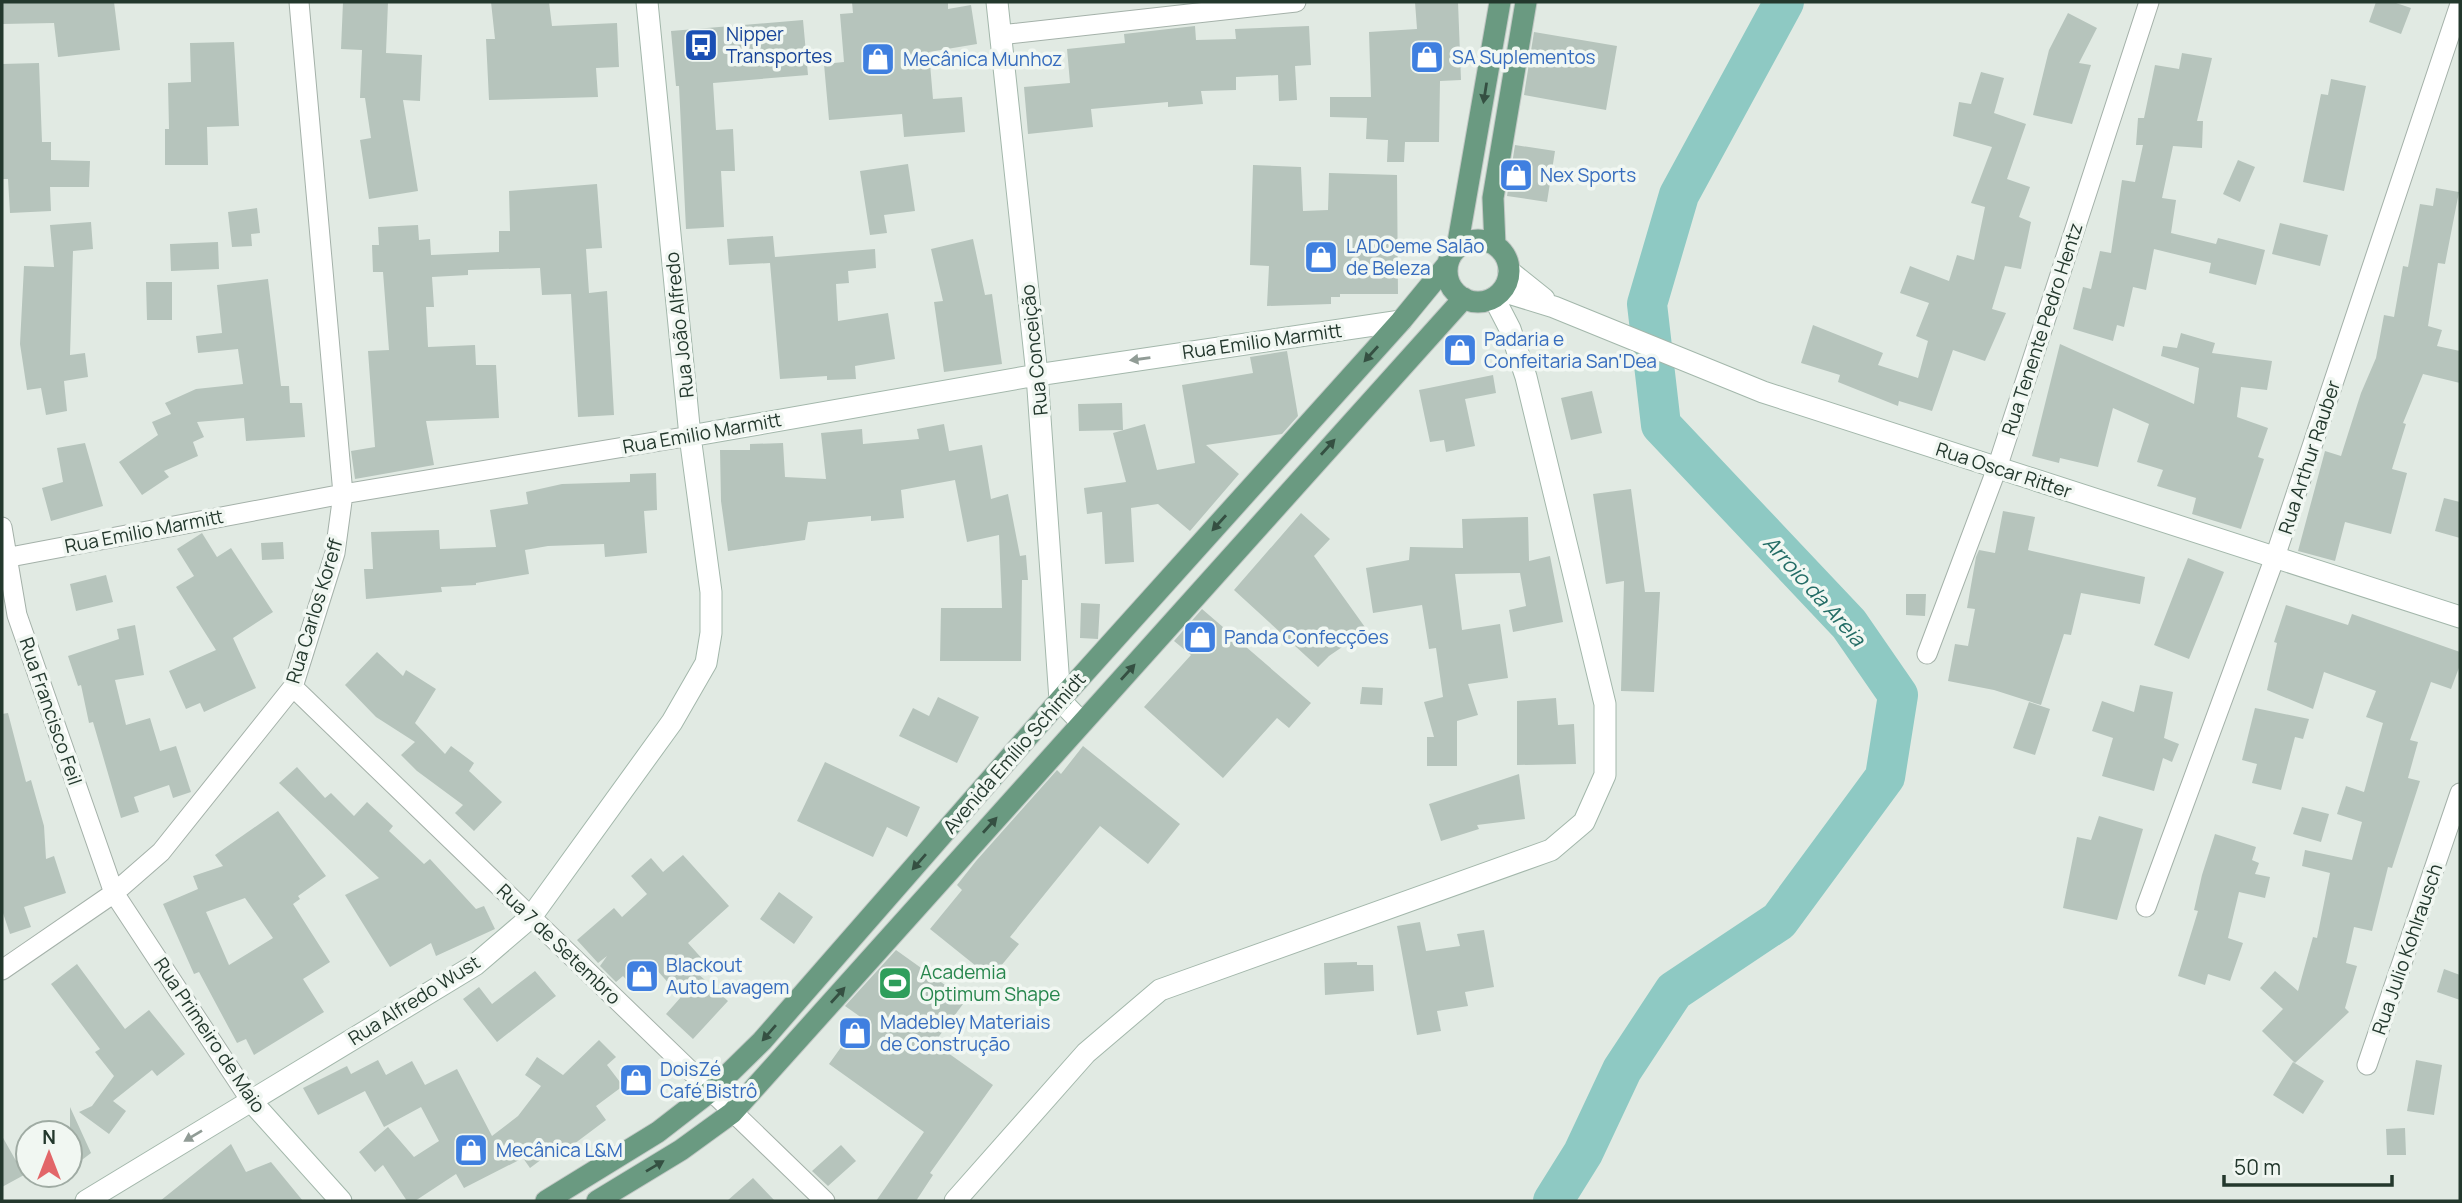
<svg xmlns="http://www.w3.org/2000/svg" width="2462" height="1203" font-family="Manrope,sans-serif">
  <rect width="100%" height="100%" fill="#e1eae3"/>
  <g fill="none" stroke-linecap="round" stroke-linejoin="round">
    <path stroke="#8ec9c3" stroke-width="40" d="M1553,1201l30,-48 39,-83 52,-79 105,-70 106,-144 13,-82 -49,-71 -188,-199 -14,-121 32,-109 105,-193"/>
  </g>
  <path fill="#b6c4bc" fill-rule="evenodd" d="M2,2h112l6,48 -62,7 -4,-34 -52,1z
    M343,2h45l-2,51 36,2 -2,46 -17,-1 15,91 -49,8 -9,-59 11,-2 -6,-40h-5l2,-48 -21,-1z
    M491,2h58l3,24 65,-3 2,44 -23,1 2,29 -109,3 -3,-61h9z
    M852,2h96v7l23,-4 6,39 -48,8 4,47 29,-2 3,35 -61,5 -2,-23 -73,6 -5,-56 20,-2 -4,-48 13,-1z
    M1415,2h43l3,78 -21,1 -1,61h-34l-1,20h-17l1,-22 -22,-1 1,-21 -37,-1v-20h41l-2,-65 48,-3z
    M2376,2h17l18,6 -10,26 -32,-12z
    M2068,13l29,15 -18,35 12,2 -19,59 -39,-9 16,-65z
    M803,20l5,55 -95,8 3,47 17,-1 2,42h-14l3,56 -38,2 -7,-143h-3l-5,-55z
    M1195,26l1,14 40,-1 -1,-10 74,-3 2,39 -16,1 2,34 -18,1 -1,-26 -42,2v13l-35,1 2,13 -35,3v-5l-77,7 2,18 -65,7 -4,-47 46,-4 -3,-34 58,-6 -1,-9z
    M1534,32l83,14 -11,64 -82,-15z
    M234,42l5,84 -32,1 1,38h-43v-36h4l-1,-46 23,-1 -1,-39z
    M2182,53l30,5 -15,63h6l-1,27 -29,-2 -11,52 14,2 -5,33 45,11 2,-6 47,12 -9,35 -47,-12 2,-10 -57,-14 -8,41 -13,-3 -9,40 -7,-2 -4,16 -40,-12 10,-42 8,2 9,-38 11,2 11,-73 13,2 8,-37h-7l2,-27h6l11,-53 24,4z
    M39,63l3,79h9v18l39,1 -1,26h-39l1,24 -41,2 -2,-34h-6v-115z
    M1981,72l23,6 -10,35 32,11 -19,55 23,8 -11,30 12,5 -10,47 -16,-3 -13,43 14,4 -21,48 -32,-11 -21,61 -33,-10 -1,5 -60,-24 2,-7 -39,-12 12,-38 70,28 -5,12 40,13 10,-37 -12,-5 13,-33 -29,-10 10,-27 39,15 8,-26 17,5 11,-53 -14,-4 21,-56 -39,-11 6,-34 12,2z
    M2331,79l35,7 -22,105 -41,-9 18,-88 7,1z
    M1515,145l40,6 -8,51 -40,-6z
    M2238,160l17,7 -15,35 -17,-8z
    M908,164l7,47 -31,4 3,18 -17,2 -10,-64z
    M1253,165l48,2 2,44 25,-1 1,-37 68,2 1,119h-58v3h-9v7l-64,2 2,-40 -19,-1z
    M597,184l5,64 -16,1 3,44 18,-2 7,124 -36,2 -7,-123 -29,1 -2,-27 -72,2v5l-36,2 2,30h-8l2,40 47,-2 1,20h20l3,53 -73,3 8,44 -79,14 -4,-28 24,-4 -7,-96 21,-1 -6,-78h-10l-1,-27h7l-1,-18 40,-2 1,15 11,-1 1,16 68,-3v-21h11l-1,-40z
    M2436,188l23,4 -14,72 -7,-1 -10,63 14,4 -5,16 23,5v32l-37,-9 -20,49 3,1 -14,45 15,4 -16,61 -46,-12 -10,39 -37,-10 27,-100 16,5 20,-63 15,-35 8,-43 10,2 9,-51 5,1 12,-63 13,2z
    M257,208l3,25 -9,1 1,12 -20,1 -4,-35z
    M91,222l2,27 -20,2 -3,104 15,-2 3,24 -24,4 3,30 -21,4 -5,-27 -14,2 -7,-46 4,-78 30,1 -4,-42z
    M2280,223l48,12 -8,31 -48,-12z
    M773,236l2,21 100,-8 1,19 -28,3 1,12 -13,1 2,37 50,-8 7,46 -40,7 1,13 -29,1v-4l-47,3 -10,-116 -41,2 -2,-26z
    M973,239l12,56 7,-1 10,70 -58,8 -10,-70 9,-1 -12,-52z
    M218,242l1,27 -48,2 -1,-27z
    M268,279l13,107h8l1,17h12l3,34 -59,4 -2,-23 -47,4 7,15 -11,5 5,14 -34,15 5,6 -27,18 -23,-33 39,-27 -6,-13 19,-8 -6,-11 31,-14 47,-5 -5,-35 -40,4 -2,-17 26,-3 -5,-48z
    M146,282h26v38h-25z
    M2181,333l34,10 -3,10 60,8 -5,29 -26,-3 -4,30 31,11 -10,29 6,2 -23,70 -49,-15 4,-16 -39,-12 6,-16 -26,-8 12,-38 -36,-16 -15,59 -38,-9 -1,5 -27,-7 28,-112 134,60 5,-36 -38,-12 2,-10 14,2z
    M1287,351l11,65 -16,18 -76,11 33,29 -49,57 -32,-27 -27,4 3,54 -29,2 -3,-52 -15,2 -3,-26 42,-6 -13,-49 32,-9 12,46 38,-7 -13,-78 71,-12 -3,-16z
    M1493,375l3,18 -31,6 10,47 -29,6 -2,-12 -14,2 -11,-52z
    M1592,391l10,42 -31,7 -10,-42z
    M1122,403l1,27 -44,1 -1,-27z
    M944,424l5,27 33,-6 9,54 17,-5 12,62 6,-1 2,25h-6l-1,81h-81l1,-53h61l-3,-73 -32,7 -12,-62 -54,10 3,28 -33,3v-5l-63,6 -3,18 -77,11 -7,-50 -1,-51h30v-6l33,-1 2,34 41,2 -5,-46 41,-4 1,15 56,-5 -2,-10z
    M85,443l18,63 -52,15 -9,-33 21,-6 -6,-34z
    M656,473l1,37 -13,1 3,42 -42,4 -1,-13 -56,2 -23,4 4,24 -53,9v2l-35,2 1,5 -76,7 -2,-30h9l-2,-37 68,-2 1,19 56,-2 -6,-37 38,-6 -2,-12 36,-8 68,-2v-8z
    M1631,489l14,103h15l-6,100 -33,-1 3,-110 -18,3 -13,-90z
    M2444,498l16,4v36l-25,-7z
    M2003,511l32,6 -7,33 117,27 -5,27 -59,-11 -10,42 -7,-1 -23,71 -47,-15 -46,-9 7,-37 13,2 7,-37 -8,-1 9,-51 3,-7 16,3z
    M1301,513l29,26 -16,17 53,74 -38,26 -11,11 -84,-77z
    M1528,517l1,44 21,-5 13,66 -50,10 -4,-22 17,-4 -6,-33 -65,1 7,56 38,-6 8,54 -40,6 10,31 -21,6v45h-30v-29h7l-10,-35 19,-5 -7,-49 -7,1 -7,-44 -49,8 -7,-45 43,-8 1,-13 53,1 -1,-29z
    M202,533l15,24 14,-9 42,64 -40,26 23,50 -52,24 -4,-9 -14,6 -17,-38 47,-21 -40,-63 18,-11 -17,-27z
    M283,542l1,17 -22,1 -1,-17z
    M2188,558l36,14 -35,87 -35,-14z
    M106,575l7,27 -37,9 -6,-27z
    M1906,594h20l-1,22 -19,-1z
    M1081,603l19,1 -2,35 -18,-1z
    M2286,605l62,20 4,-11 108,38v13l-9,24 -20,-7 -21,58 8,2 -10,36 12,3 -28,87 -4,-1 -16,64 -18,-4 -8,36 11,3 -12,42 4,4 -54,51 -33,-32 21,-22 -23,-21 15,-17 23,20 15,-54 4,1 13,-65 -28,-7 3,-16 47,10 10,-38 -25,-8 9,-28 18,6 19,-69 -17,-6 10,-26 -52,-19 -11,37 -46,-19 10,-47 -3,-1z
    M1202,609l109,94 -22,25 -12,-10 -54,60 -79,-71 47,-52 -17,-14z
    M135,625l9,50 -29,5 11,45 24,-7 10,33 16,-5 15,46 -18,6 -4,-13 -35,12 5,15 -18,6 -28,-96 -4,1 -8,-38 -3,1 -10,-30 51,-17 -2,-10z
    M377,652l26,24 3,-6 30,19 -21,34 30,31 6,-8 23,17 -5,8 33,31 -28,29 -19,-18 8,-8 -46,-34 -16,-16 14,-13 -39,-25 -31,-32z
    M2140,685l33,7 -9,46 15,6 -7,18 -9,-4 -9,33 -52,-15 11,-38 -21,-7 10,-30 32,11z
    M1362,687l21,1 -1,17 -22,-1z
    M938,697l41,20 -22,46 -58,-27 14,-28 16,8z
    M1556,698l2,27 16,-1 2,40 -59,1v-64z
    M2029,702l21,7 -15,46 -22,-7z
    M2255,708l54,11 -6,20 -8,-2 -14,53 -29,-7 5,-19 -15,-4z
    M8,713l18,69 5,-2 13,46 2,33 8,-3 12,37 -42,14 7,20 -21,7 -8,-24v-196z
    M1083,746l97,78 -32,40 -48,-38 -90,111 9,7 -28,34 -61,-49 32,-39 -5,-5 19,-24 81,-91 4,4z
    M825,762l95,45 -13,30 -20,-10 -14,30 -76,-36z
    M297,767l28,31 6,-5 23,23 13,-14 26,24 -4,5 35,33 6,-5 46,50 8,-3 11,23 -59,27 -5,-13 -41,24 -45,-72 34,-17 -100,-95z
    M1519,774l6,45 -48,6 2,4 -38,12 -12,-37z
    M2302,807l27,7 -8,28 -28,-8z
    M278,811l48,65 -28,20 2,3 -7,5 37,58 -27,17 21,33 -70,43 -8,-16 -9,4 -38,-71 -5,2 -31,-70 35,-15 -5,-13 30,-10 -8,-11zM245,898l28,40 -44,27 -23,-53z
    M2099,816l44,13 -26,91 -54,-12 14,-71 14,3z
    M2215,834l41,13 -4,13 7,3 -4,11 15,3 -5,21 -26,-6 -11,46 15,5 -13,38 -22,-7 -3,11 -27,-9 20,-65 -4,-1 8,-35z
    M683,855l46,51 -41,37 17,19 -10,9 33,30 -35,38 -27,-25 15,-17 -26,-29 -22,19 -10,-11 -7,6 -16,-16 7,-10 -9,7 -21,-23 37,-32 8,9 25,-23 -16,-18 20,-18 12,14z
    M779,892l34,25 -19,27 -34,-25z
    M1420,922l6,29 34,-5 -3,-12 27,-4 10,57 -29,5 3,14 -31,5 4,20 -24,4 -20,-109z
    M896,950l70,50 -32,43 59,42 -63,88 3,2 -17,26h-40l48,-69 -95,-68 33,-46 -17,-12z
    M1357,962v3h16l1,26 -49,4 -1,-32z
    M77,964l48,65 24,-19 36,44 -28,22 -5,-6 -39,31 13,10 -17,23 -30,-22 13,-6 22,-30 -19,-24 5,-3 -49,-65z
    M2444,969l16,6v25l-23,-8z
    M535,971l21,25 -59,46 -34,-43 16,-12 13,17z
    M599,1040l17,17 -9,8 16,21 -27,20 10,14 -40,30 -4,-6 -32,24 -7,-10 -59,30 -8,-14 -41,27h-8l-24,-36 -8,7 -16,-20 29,-25 26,30 25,-16 -18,-34 -37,20 -19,-36 -47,24 -15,-27 44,-22 4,8 27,-14 8,15 26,-14 13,24 32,-16 35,67 26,-20 23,-30 -16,-11 12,-18 26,18z
    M2416,1060l26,5 -8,50 -27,-4z
    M2293,1062l31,19 -21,33 -30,-19z
    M70,1107l21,46 -21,16z
    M2405,1128l1,27h-19l-1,-26z
    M2,1136l22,39 -22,12z
    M231,1144l15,28 25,-10 32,39h-143z
    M841,1145l15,16 -28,25 -16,-15z
    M753,1178l22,23h-48z"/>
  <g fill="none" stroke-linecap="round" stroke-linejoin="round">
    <g stroke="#a4b1a9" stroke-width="21">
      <path id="street" d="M1000,35l296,-33
        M2,527l15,88 97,278 137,208
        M5,558l338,-64 347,-58
        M1927,654l70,-186 152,-466
        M293,687l532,514
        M2146,907l129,-350 185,-553
        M2,970l112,-77 47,-41 132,-165 42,-134 8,-59 -44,-492
        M2367,1065l93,-272"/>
    </g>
    <g stroke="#a3b7ab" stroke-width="23">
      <path id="secondary" d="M997,2l40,373 23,325 22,23
        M1509,271l35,28
        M1502,291l52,16 209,85 697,225
        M690,436l347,-61 364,-54
        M251,1101l90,100
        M86,1201l389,-236 56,-48 141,-195 34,-59 5,-30v-41l-21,-156 -43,-434
        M955,1201l131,-148 74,-63 391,-140 33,-28 21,-47v-71l-79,-327 -16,-48 -16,-31"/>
    </g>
    <g stroke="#c1c7c4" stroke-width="23">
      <path id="primary" d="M1447 271a31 31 0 1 1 62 0a31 31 0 1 1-62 0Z
        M1495,245l-2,-47 33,-196
        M1457,248l43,-246
        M546,1201l112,-69 53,-41 51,-50 298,-341 341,-379 46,-56
        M597,1201l84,-51 51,-37 732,-815"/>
    </g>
    <use href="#street" stroke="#fff" stroke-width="19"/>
    <use href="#secondary" stroke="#fff" stroke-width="21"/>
    <use href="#primary" stroke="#6a9a81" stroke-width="21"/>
  </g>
  <defs><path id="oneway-solid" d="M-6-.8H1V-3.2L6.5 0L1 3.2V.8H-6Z" transform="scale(1.75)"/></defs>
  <g fill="#355042">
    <use href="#oneway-solid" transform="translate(1485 93) rotate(99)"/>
    <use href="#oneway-solid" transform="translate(1371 354) rotate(132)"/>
    <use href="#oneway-solid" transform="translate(1328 447) rotate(-48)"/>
    <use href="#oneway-solid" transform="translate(1219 523) rotate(132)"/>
    <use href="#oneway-solid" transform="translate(1128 672) rotate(-48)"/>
    <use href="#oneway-solid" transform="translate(990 825) rotate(-48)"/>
    <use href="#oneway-solid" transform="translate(919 862) rotate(131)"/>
    <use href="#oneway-solid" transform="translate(838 995) rotate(-48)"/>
    <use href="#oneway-solid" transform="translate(769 1033) rotate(131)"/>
    <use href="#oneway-solid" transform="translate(655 1166) rotate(-31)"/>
  </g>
  <g fill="#919c96">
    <use href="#oneway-solid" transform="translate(1140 359) rotate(172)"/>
    <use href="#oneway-solid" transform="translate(193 1136) rotate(149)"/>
  </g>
  <defs>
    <g id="bus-square" transform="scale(1.75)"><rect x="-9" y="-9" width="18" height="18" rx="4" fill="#1a4fb4" stroke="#f1f7f2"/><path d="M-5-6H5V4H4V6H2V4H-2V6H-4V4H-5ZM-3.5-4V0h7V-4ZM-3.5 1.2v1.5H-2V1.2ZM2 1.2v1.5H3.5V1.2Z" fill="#fff"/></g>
    <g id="shop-square" transform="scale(1.75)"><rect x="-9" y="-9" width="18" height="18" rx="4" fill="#3f7fe0" stroke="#f1f7f2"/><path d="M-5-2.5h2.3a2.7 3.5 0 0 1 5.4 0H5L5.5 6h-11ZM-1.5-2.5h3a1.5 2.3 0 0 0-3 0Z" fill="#fff"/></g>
    <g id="stadium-square" transform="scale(1.75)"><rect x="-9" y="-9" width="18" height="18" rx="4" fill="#2e9e5b" stroke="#f1f7f2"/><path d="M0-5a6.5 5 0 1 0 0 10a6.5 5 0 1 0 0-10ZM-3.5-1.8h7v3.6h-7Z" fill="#fff"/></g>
  </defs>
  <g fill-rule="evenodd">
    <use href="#bus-square" x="701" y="45"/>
    <use href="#shop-square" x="1427" y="57"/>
    <use href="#shop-square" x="878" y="59"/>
    <use href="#shop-square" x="1516" y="175"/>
    <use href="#shop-square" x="1321" y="257"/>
    <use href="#shop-square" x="1460" y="350"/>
    <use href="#shop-square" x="1200" y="637"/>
    <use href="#shop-square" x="642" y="976"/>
    <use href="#stadium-square" x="895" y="983"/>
    <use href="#shop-square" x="855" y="1033"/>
    <use href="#shop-square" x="636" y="1080"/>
    <use href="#shop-square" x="471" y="1150"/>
  </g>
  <g text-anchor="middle" stroke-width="7" stroke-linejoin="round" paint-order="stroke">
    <g font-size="19" fill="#164399" stroke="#f1f7f2" text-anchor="start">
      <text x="726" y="41">Nipper<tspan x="726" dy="22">Transportes</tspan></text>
    </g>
    <g font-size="19" fill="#366cbe" stroke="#f1f7f2" text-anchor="start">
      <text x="1452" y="64">SA Suplementos</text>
      <text x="903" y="66">Mecânica Munhoz</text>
      <text x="1540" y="182">Nex Sports</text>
      <text x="1346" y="253">LADOeme Salão<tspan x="1346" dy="22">de Beleza</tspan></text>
      <text x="1484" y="346">Padaria e<tspan x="1484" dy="22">Confeitaria San'Dea</tspan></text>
      <text x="1224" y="644">Panda Confecções</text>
      <text x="666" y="972">Blackout<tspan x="666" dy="22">Auto Lavagem</tspan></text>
      <text x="880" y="1029">Madebley Materiais<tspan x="880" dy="22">de Construção</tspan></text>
      <text x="660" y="1076">DoisZé<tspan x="660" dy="22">Café Bistrô</tspan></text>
      <text x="496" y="1157">Mecânica L&amp;M</text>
    </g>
    <g font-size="19" fill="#23382d" stroke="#f1f7f2">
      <text transform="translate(679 325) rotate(-96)" y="7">Rua João Alfredo</text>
      <text transform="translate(2042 329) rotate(-72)" y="7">Rua Tenente Pedro Hentz</text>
      <text transform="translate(1262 341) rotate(-8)" y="7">Rua Emilio Marmitt</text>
      <text transform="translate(1034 350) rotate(-96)" y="7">Rua Conceição</text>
      <text transform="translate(702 433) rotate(-10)" y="7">Rua Emilio Marmitt</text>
      <text transform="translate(2309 457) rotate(-72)" y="7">Rua Arthur Rauber</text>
      <text transform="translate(2004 470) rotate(18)" y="7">Rua Oscar Ritter</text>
      <text transform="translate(144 531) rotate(-11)" y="7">Rua Emilio Marmitt</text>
      <text transform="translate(314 611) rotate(-73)" y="7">Rua Carlos Koreff</text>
      <text transform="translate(51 711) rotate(71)" y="7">Rua Francisco Feil</text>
      <text transform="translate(1014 753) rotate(-49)" y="7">Avenida Emílio Schimidt</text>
      <text transform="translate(559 944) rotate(44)" y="7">Rua 7 de Setembro</text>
      <text transform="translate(2407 949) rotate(-71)" y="7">Rua Julio Kohlrausch</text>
      <text transform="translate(414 1000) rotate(-32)" y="7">Rua Alfredo Wust</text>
      <text transform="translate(210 1035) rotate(56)" y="7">Rua Primeiro de Maio</text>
    </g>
    <g font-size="19" fill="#27864d" stroke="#f1f7f2" text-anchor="start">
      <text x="920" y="979">Academia<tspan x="920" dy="22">Optimum Shape</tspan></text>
    </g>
    <g font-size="21" font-style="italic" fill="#246d66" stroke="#f1f7f2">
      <text transform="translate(1814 591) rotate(48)" y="7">Arroio da Areia</text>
    </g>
  </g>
  <rect width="2462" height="1203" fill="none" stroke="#23382d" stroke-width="7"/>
  <g transform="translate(49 1154)"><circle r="33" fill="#f1f7f2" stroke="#9faba3" stroke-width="2"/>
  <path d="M0-5L12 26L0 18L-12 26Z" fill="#e26669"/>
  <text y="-10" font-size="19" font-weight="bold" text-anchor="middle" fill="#23382d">N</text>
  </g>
  <path d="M2224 1175v10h168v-10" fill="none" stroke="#23382d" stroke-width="3.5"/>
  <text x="2234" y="1175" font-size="21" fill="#23382d" stroke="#f1f7f2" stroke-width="5" paint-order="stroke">50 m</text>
</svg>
